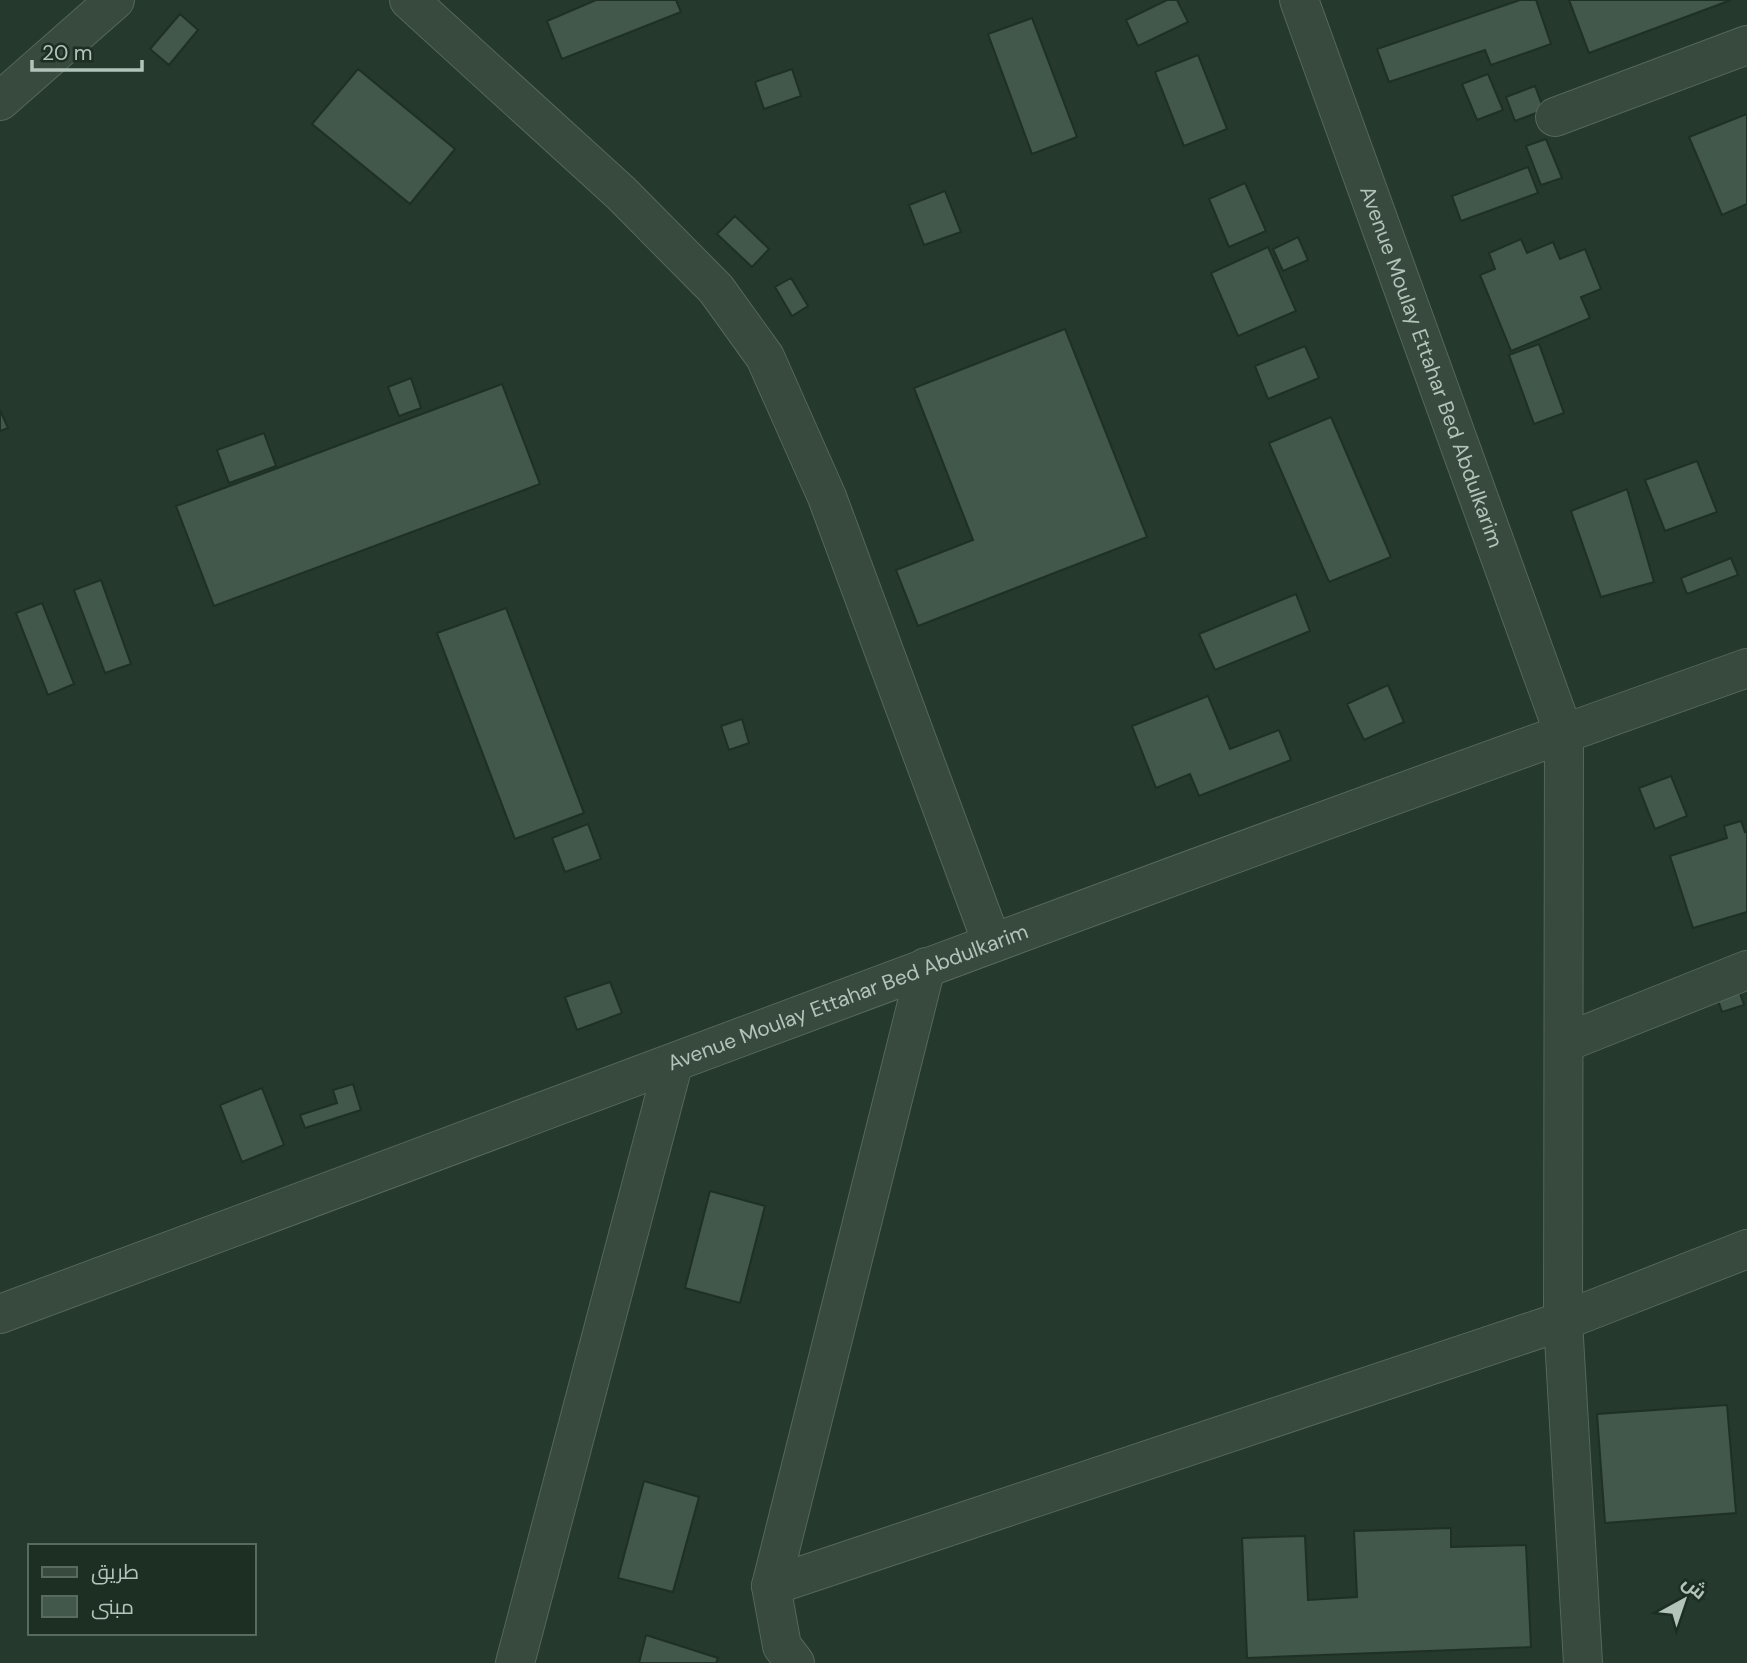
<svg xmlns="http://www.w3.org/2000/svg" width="1747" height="1663" font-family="'DM Sans',Cairo,sans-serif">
  <rect width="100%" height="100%" fill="#25392c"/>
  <path fill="#41584a" stroke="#1f3025" stroke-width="2" d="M596,0h80l5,12 -119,47 -15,-38z
    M1167,0h10l11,22 -50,24 -12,-26z
    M1520,0h16l15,44 -60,21 -6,-15 -96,32 -12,-33z
    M1569,0h162l-142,53z
    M180,14l18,16 -29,35 -19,-16z
    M1032,18l45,119 -45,17 -44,-120z
    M1198,55l29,74 -43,17 -29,-74z
    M358,69l97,80 -45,55 -98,-80z
    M792,69l9,27 -37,13 -9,-27z
    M1488,74l15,36 -26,10 -15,-36z
    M1535,86l9,24 -29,11 -9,-24z
    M1747,114v90l-25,11 -33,-78z
    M1546,139l16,39 -21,7 -15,-39z
    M1528,167l10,26 -77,28 -9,-25z
    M1245,183l21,48 -37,16 -20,-48z
    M945,191l16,41 -37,13 -15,-40z
    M735,216l34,33 -17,18 -35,-33z
    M1298,237l10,23 -25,11 -10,-22z
    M1521,239l6,14 26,-11 7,17 25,-10 16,40 -20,8 9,21 -79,33 -31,-76 15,-6 -6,-16z
    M1268,247l28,64 -58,25 -27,-63z
    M791,278l17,28 -16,10 -17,-29z
    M1065,329l82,208 -229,89 -22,-56 77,-30 -59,-152z
    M1539,344l25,69 -30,11 -25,-69z
    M1305,346l14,32 -51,21 -13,-33z
    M411,378l10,30 -22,8 -11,-29z
    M502,384l38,100 -326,122 -38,-100z
    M0,410l8,18 -8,3z
    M1331,417l60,140 -62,25 -60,-139z
    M264,433l12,33 -47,17 -12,-33z
    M1697,461l20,51 -52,19 -20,-51z
    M1627,489l27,93 -53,15 -30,-86z
    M1731,558l7,17 -51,19 -6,-16z
    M101,580l30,84 -26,9 -31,-83z
    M1296,594l14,37 -95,39 -16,-36z
    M42,603l32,81 -26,11 -32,-82z
    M506,608l78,205 -69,26 -78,-206z
    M1388,685l16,37 -40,18 -17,-36z
    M1208,696l22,53 49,-19 12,30 -92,36 -9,-22 -34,14 -24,-62z
    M742,719l7,24 -20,7 -8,-24z
    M1671,776l16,40 -32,13 -16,-41z
    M1741,821l4,11 2,-1v81l-54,16 -23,-72 57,-18 -3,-12z
    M588,824l13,35 -36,13 -13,-34z
    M610,982l12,31 -45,17 -12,-33z
    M1739,990l5,15 -22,7 -5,-15z
    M353,1084l8,26 -56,18 -5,-13 37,-12 -4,-13z
    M262,1088l22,57 -42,17 -22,-57z
    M710,1191l55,15 -25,97 -55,-15z
    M1727,1405l9,108 -131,10 -8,-109z
    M644,1481l55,16 -26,95 -55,-14z
    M1451,1528v19l75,-2 5,102 -284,11 -5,-120 63,-2 3,64 49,-3 -3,-66z
    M646,1635l72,23 -2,5h-77z"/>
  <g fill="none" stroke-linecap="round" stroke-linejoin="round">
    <g stroke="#56675c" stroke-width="40">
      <g id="minor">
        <path d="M409,0l212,193 95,96 49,68 62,140 165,446"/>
        <path id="s1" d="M1299,0l265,734 -1,587 20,342"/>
        <path d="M0,101l115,-101"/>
        <path d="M1555,117l192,-72"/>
        <path d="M1564,1043l183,-73"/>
        <path id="s2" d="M0,1314c582,-216 1162,-438 1747,-646"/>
        <path d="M771,1586l792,-265 184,-72"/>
        <path d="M515,1663l158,-598"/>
        <path d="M795,1663l-13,-17 -11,-60 155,-619"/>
      </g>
    </g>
    <use href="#minor" stroke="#38493e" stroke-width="38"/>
  </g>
  <g text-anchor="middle" stroke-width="6" stroke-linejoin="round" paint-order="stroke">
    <g font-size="21" fill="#b3c5ba" stroke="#1d2e23">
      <text dy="7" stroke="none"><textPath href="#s1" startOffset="390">Avenue Moulay Ettahar Bed Abdulkarim</textPath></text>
      <text dy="7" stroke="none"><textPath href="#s2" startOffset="905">Avenue Moulay Ettahar Bed Abdulkarim</textPath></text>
    </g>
  </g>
  <rect x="28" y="1544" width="228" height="91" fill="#1d2e23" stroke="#596a5f" stroke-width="2"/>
  <rect x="42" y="1567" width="35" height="10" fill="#38493e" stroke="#596a5f" stroke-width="2"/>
  <text x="91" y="1579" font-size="21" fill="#b3c5ba">طريق</text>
  <rect x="42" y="1596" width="35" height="21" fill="#41584a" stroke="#596a5f" stroke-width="2"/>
  <text x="91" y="1614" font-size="21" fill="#b3c5ba">مبنى</text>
  <g transform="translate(1684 1600) rotate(40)" stroke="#1d2e23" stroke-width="5" paint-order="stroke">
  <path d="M0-5L12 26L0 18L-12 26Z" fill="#b3c5ba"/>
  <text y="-10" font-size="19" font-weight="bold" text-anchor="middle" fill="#b3c5ba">ش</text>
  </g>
  <path d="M32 60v10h110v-10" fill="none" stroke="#b3c5ba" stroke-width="3.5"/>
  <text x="42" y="60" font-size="21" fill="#b3c5ba" stroke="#1d2e23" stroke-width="5" paint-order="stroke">20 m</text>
</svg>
